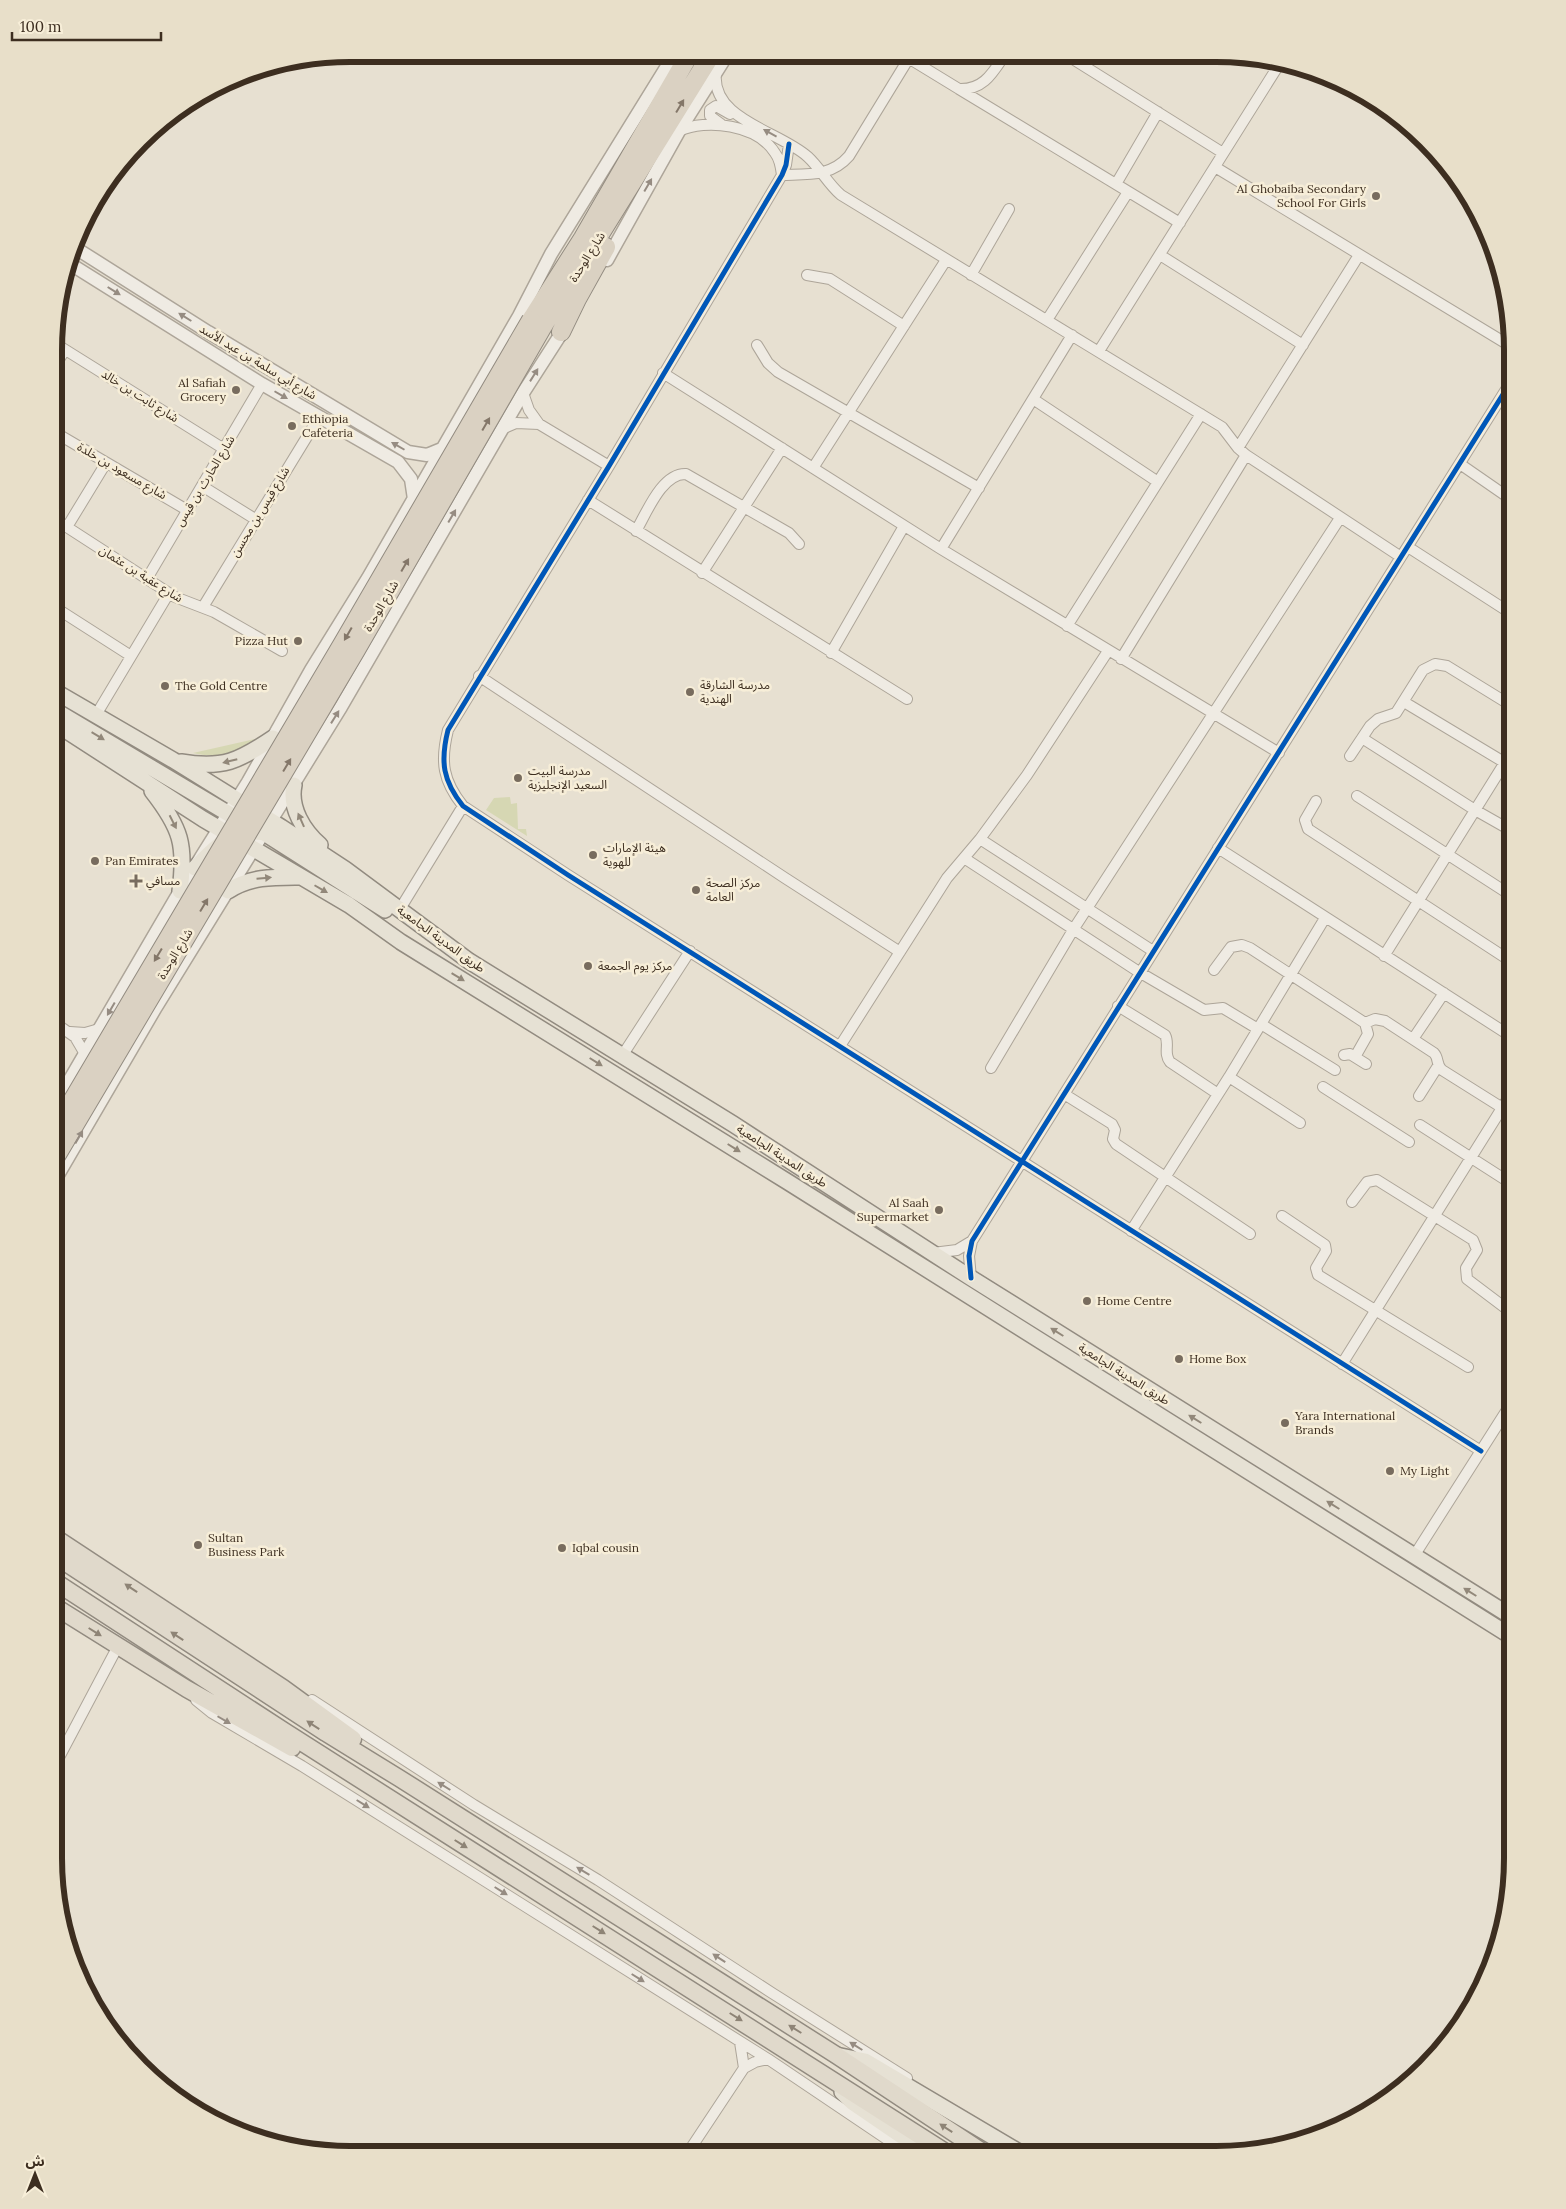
<svg xmlns="http://www.w3.org/2000/svg" width="1566" height="2209" font-family="Lora,'Noto Sans Arabic',serif">
  <rect width="100%" height="100%" fill="#e7e0d1"/>
  <path fill="#d6d7b3" d="M255,739c-18,15 -39,20 -62,14z
    M510,797l1,7 6,-1 1,26h8l1,7 -41,-26 8,-12z"/>
  <g fill="none" stroke-linecap="round" stroke-linejoin="round">
    <g stroke="#ada599" stroke-width="12">
      <path id="minor" d="M905,56l54,33c24,1 33,-15 45,-33
        M1068,56l155,97
        M1259,58l18,10
        M716,72c-6,48 64,59 92,85 12,11 20,27 33,38l381,232 16,21 8,7 155,102
        M959,89l221,134
        M721,124l-11,-8v-6l6,-4 14,8
        M679,131c27,-13 79,-6 96,22 5,6 6,14 7,22 25,-1 49,2 67,-19l60,-98
        M789,144l-3,21 -4,10 -173,291 -161,264c-8,32 -5,51 15,76l105,69 913,576
        M1215,167l297,180
        M1116,184l42,-72
        M1160,255l143,90
        M807,275l23,4 74,47
        M971,275l38,-66
        M1047,320l81,-128
        M56,344l168,105
        M757,345l11,18 10,9 201,116
        M1099,351l181,-288
        M56,364l9,-14
        M663,373l278,176 338,204
        M523,393l6,17 10,14
        M1033,399l125,83
        M502,429l14,-6 23,1 70,42
        M56,433l131,77
        M1238,448l121,-193
        M1460,464l52,36
        M813,468l133,-208
        M202,486l53,33
        M588,500l319,199
        M56,520l119,77 39,15 68,39
        M67,527l39,-64
        M636,531c11,-19 26,-58 50,-57l103,59 10,11
        M1408,547l104,67
        M941,549l131,-214
        M702,573l80,-125
        M148,577l114,-193
        M203,607l116,-190
        M56,608l75,48
        M1067,626l134,-212
        M831,653l73,-127
        M1121,659l125,-204
        M479,676l306,202 115,74
        M1404,702l108,65
        M96,715l73,-122
        M1362,738l113,72 37,21
        M1350,756l20,-30 8,-7 18,-6 27,-43 12,-6 12,2 65,40
        M1357,796l155,100
        M1316,801l-11,19 3,9 204,133
        M980,839l173,112
        M1218,848l294,189
        M964,858l175,114 65,38 19,-2 35,21
        M400,909l63,-103
        M1384,956l128,-205
        M1214,970l17,-23 11,-2 8,3 115,75 3,11 -13,23
        M1118,1006l47,29c5,9 -2,18 5,27l48,32
        M55,1023l20,14 10,17
        M1365,1023l10,-4 10,2 49,32c5,5 2,12 8,17l70,44
        M1261,1024l74,46
        M70,1032l15,1 14,-4
        M1413,1039l31,-46
        M840,1046l107,-168 33,-39 47,-64 81,-124
        M1344,1055l6,-1 16,10
        M622,1056l68,-105
        M991,1068l82,-138 267,-412
        M1229,1077l71,46
        M1323,1087l86,55
        M1064,1094l48,30 3,6 -2,9 3,5 134,90
        M1419,1096l19,-30
        M1420,1125l92,59
        M1352,1202l15,-20 10,-2 96,60 4,10 -11,18 1,11 45,34
        M1512,1205l-2,-6 2,-5
        M1282,1216l43,29 1,6 -10,17 2,7 150,92
        M1131,1231l98,-154 96,-159
        M933,1253l24,-3 15,-9
        M971,1278l-2,-22 3,-15 540,-861
        M1342,1364l170,-272
        M1414,1556l98,-154
        M196,1700l16,13 90,53 466,293 141,95
        M312,1700l162,105 124,75 174,113 135,85
        M54,1767l64,-121
        M740,2042l4,26
        M687,2154l57,-86 11,-6 13,-3"/>
    </g>
    <g stroke="#ada599" stroke-width="15">
      <path id="tertiary" d="M77,249l131,83 200,120 19,3 17,-7
        M607,260l72,-129 48,-76
        M72,265l190,119 136,78 13,17 3,20
        M55,1105l125,-214 68,-109 63,-112 57,-92 151,-262 32,-62 123,-199
        M55,1180l101,-173 185,-300 182,-314 43,-67"/>
    </g>
    <g stroke="#928b80" stroke-width="18">
      <path id="primary" d="M56,692l117,68 108,67 64,42 124,92 264,163 238,154 541,339
        M56,711l173,103 20,8
        M56,724l147,95 146,86 52,37 387,240 724,455
        M181,762c42,7 58,-1 92,-24
        M294,785c-5,23 10,46 26,60
        M152,791c29,37 34,54 28,100
        M195,868c20,-21 39,-41 69,-35l121,77
        M228,891c23,-15 47,-14 73,-14
        M836,2055l29,6 159,94
        M842,2092l10,10 76,52"/>
    </g>
    <g stroke="#928b80" stroke-width="19">
      <path id="trunk" d="M54,1537l229,151 70,51
        M54,1555l272,178 73,45 437,277 151,100
        M54,1581l230,150 666,424
        M54,1606l133,83 105,59"/>
    </g>
    <g stroke="#928b80" stroke-width="20">
      <path id="motorway" d="M531,320l52,-82 106,-183
        M543,326l168,-271
        M561,332l16,-33 29,-52"/>
    </g>
    <use href="#minor" stroke="#efebe3" stroke-width="10"/>
    <use href="#tertiary" stroke="#efebe3" stroke-width="12"/>
    <use href="#primary" stroke="#e6e1d4" stroke-width="15"/>
    <use href="#trunk" stroke="#e0d9cb" stroke-width="16"/>
    <use href="#motorway" stroke="#dad1c2" stroke-width="18"/>
    <g stroke="#928b80" stroke-width="20" stroke-linecap="butt">
      <path id="motorway-bridge" d="M55,1130l288,-487 188,-323
        M55,1158l301,-508 187,-324"/>
    </g>
    <use href="#motorway-bridge" stroke="#dad1c2" stroke-width="18"/>
    <g stroke="#f7eed8" stroke-width="8">
      <path id="cycleway" d="M789,144l-3,21 -4,10 -173,291 -161,264c-8,32 -5,51 15,76l105,69 913,576
        M971,1278l-2,-22 3,-15 540,-861"/>
    </g>
    <use href="#cycleway" stroke="#0057b8" stroke-width="5"/>
  </g>
  <defs><path id="oneway-solid" d="M-6-.8H1V-3.2L6.5 0L1 3.2V.8H-6Z" transform="scale(1.25)"/></defs>
  <g fill="#847769">
    <use href="#oneway-solid" transform="translate(680 106) rotate(-59)"/>
    <use href="#oneway-solid" transform="translate(486 424) rotate(-60)"/>
    <use href="#oneway-solid" transform="translate(405 565) rotate(-60)"/>
    <use href="#oneway-solid" transform="translate(348 634) rotate(120)"/>
    <use href="#oneway-solid" transform="translate(287 765) rotate(-59)"/>
    <use href="#oneway-solid" transform="translate(204 905) rotate(-59)"/>
    <use href="#oneway-solid" transform="translate(158 955) rotate(121)"/>
  </g>
  <g fill="#968c82">
    <use href="#oneway-solid" transform="translate(770 133) rotate(-151)"/>
    <use href="#oneway-solid" transform="translate(648 185) rotate(-60)"/>
    <use href="#oneway-solid" transform="translate(114 291) rotate(32)"/>
    <use href="#oneway-solid" transform="translate(185 317) rotate(-148)"/>
    <use href="#oneway-solid" transform="translate(534 375) rotate(-58)"/>
    <use href="#oneway-solid" transform="translate(281 395) rotate(30)"/>
    <use href="#oneway-solid" transform="translate(398 446) rotate(-150)"/>
    <use href="#oneway-solid" transform="translate(452 516) rotate(-60)"/>
    <use href="#oneway-solid" transform="translate(335 717) rotate(-58)"/>
    <use href="#oneway-solid" transform="translate(111 1009) rotate(120)"/>
    <use href="#oneway-solid" transform="translate(79 1137) rotate(-60)"/>
    <use href="#oneway-solid" transform="translate(224 1720) rotate(30)"/>
    <use href="#oneway-solid" transform="translate(444 1786) rotate(-148)"/>
    <use href="#oneway-solid" transform="translate(363 1804) rotate(32)"/>
    <use href="#oneway-solid" transform="translate(583 1871) rotate(-149)"/>
    <use href="#oneway-solid" transform="translate(501 1891) rotate(32)"/>
    <use href="#oneway-solid" transform="translate(719 1958) rotate(-147)"/>
    <use href="#oneway-solid" transform="translate(638 1978) rotate(32)"/>
    <use href="#oneway-solid" transform="translate(856 2046) rotate(-148)"/>
  </g>
  <g fill="#92887a">
    <use href="#oneway-solid" transform="translate(98 736) rotate(31)"/>
    <use href="#oneway-solid" transform="translate(230 761) rotate(166)"/>
    <use href="#oneway-solid" transform="translate(301 820) rotate(-114)"/>
    <use href="#oneway-solid" transform="translate(173 822) rotate(63)"/>
    <use href="#oneway-solid" transform="translate(264 878) rotate(-5)"/>
    <use href="#oneway-solid" transform="translate(321 889) rotate(30)"/>
    <use href="#oneway-solid" transform="translate(458 977) rotate(31)"/>
    <use href="#oneway-solid" transform="translate(596 1062) rotate(32)"/>
    <use href="#oneway-solid" transform="translate(734 1148) rotate(32)"/>
    <use href="#oneway-solid" transform="translate(1057 1332) rotate(-148)"/>
    <use href="#oneway-solid" transform="translate(1195 1419) rotate(-148)"/>
    <use href="#oneway-solid" transform="translate(1333 1505) rotate(-148)"/>
    <use href="#oneway-solid" transform="translate(1470 1592) rotate(-148)"/>
  </g>
  <g fill="#8e8476">
    <use href="#oneway-solid" transform="translate(131 1588) rotate(-146)"/>
    <use href="#oneway-solid" transform="translate(95 1632) rotate(32)"/>
    <use href="#oneway-solid" transform="translate(177 1636) rotate(-147)"/>
    <use href="#oneway-solid" transform="translate(313 1725) rotate(-147)"/>
    <use href="#oneway-solid" transform="translate(461 1844) rotate(32)"/>
    <use href="#oneway-solid" transform="translate(599 1930) rotate(32)"/>
    <use href="#oneway-solid" transform="translate(736 2017) rotate(32)"/>
    <use href="#oneway-solid" transform="translate(795 2029) rotate(-148)"/>
    <use href="#oneway-solid" transform="translate(946 2128) rotate(-147)"/>
  </g>
  <g fill="#786c5e" stroke="#f7eed8" stroke-width="2">
    <circle cx="1376" cy="196" r="5"/>
    <circle cx="236" cy="390" r="5"/>
    <circle cx="292" cy="426" r="5"/>
    <circle cx="298" cy="641" r="5"/>
    <circle cx="165" cy="686" r="5"/>
    <circle cx="690" cy="692" r="5"/>
    <circle cx="518" cy="778" r="5"/>
    <circle cx="593" cy="855" r="5"/>
    <circle cx="95" cy="861" r="5"/>
    <path d="M133.5 873.5h5v5h5v5h-5v5h-5v-5h-5v-5h5z"/>
    <circle cx="696" cy="890" r="5"/>
    <circle cx="588" cy="966" r="5"/>
    <circle cx="939" cy="1210" r="5"/>
    <circle cx="1087" cy="1301" r="5"/>
    <circle cx="1179" cy="1359" r="5"/>
    <circle cx="1285" cy="1423" r="5"/>
    <circle cx="1390" cy="1471" r="5"/>
    <circle cx="198" cy="1545" r="5"/>
    <circle cx="562" cy="1548" r="5"/>
  </g>
  <g text-anchor="middle" stroke-width="5" stroke-linejoin="round" paint-order="stroke">
    <g font-size="12" fill="#3d2e20" stroke="#f7eed8" text-anchor="start">
      <text x="1366" y="193" text-anchor="end">Al Ghobaiba Secondary<tspan x="1366" dy="14">School For Girls</tspan></text>
      <text x="226" y="387" text-anchor="end">Al Safiah<tspan x="226" dy="14">Grocery</tspan></text>
      <text x="302" y="423">Ethiopia<tspan x="302" dy="14">Cafeteria</tspan></text>
      <text x="288" y="645" text-anchor="end">Pizza Hut</text>
      <text x="700" y="689">مدرسة الشارقة<tspan x="700" dy="14">الهندية</tspan></text>
      <text x="175" y="690">The Gold Centre</text>
      <text x="528" y="775">مدرسة البيت<tspan x="528" dy="14">السعيد الإنجليزية</tspan></text>
      <text x="603" y="852">هيئة الإمارات<tspan x="603" dy="14">للهوية</tspan></text>
      <text x="105" y="865">Pan Emirates</text>
      <text x="146" y="885">مسافي</text>
      <text x="706" y="887">مركز الصحة<tspan x="706" dy="14">العامة</tspan></text>
      <text x="598" y="970">مركز يوم الجمعة</text>
      <text x="929" y="1207" text-anchor="end">Al Saah<tspan x="929" dy="14">Supermarket</tspan></text>
      <text x="1097" y="1305">Home Centre</text>
      <text x="1189" y="1363">Home Box</text>
      <text x="1295" y="1420">Yara International<tspan x="1295" dy="14">Brands</tspan></text>
      <text x="1400" y="1475">My Light</text>
      <text x="208" y="1542">Sultan<tspan x="208" dy="14">Business Park</tspan></text>
      <text x="572" y="1552">Iqbal cousin</text>
    </g>
    <g font-size="12" fill="#3d2e20" stroke="#f7eed8">
      <text transform="translate(587 257) rotate(-58)" y="4">شارع الوحدة</text>
      <text transform="translate(258 362) rotate(31)" y="4">شارع أبي سلمة بن عبد الأسد</text>
      <text transform="translate(140 396) rotate(32)" y="4">شارع ثابت بن خالد</text>
      <text transform="translate(122 471) rotate(30)" y="4">شارع مسعود بن خلدة</text>
      <text transform="translate(205 481) rotate(-59)" y="4">شارع الحارث بن قيس</text>
      <text transform="translate(260 512) rotate(-59)" y="4">شارع قيس بن محسن</text>
      <text transform="translate(141 574) rotate(32)" y="4">شارع عقبة بن عثمان</text>
      <text transform="translate(381 606) rotate(-60)" y="4">شارع الوحدة</text>
      <text transform="translate(441 939) rotate(36)" y="4">طريق المدينة الجامعية</text>
      <text transform="translate(175 954) rotate(-59)" y="4">شارع الوحدة</text>
      <text transform="translate(782 1156) rotate(33)" y="4">طريق المدينة الجامعية</text>
      <text transform="translate(1124 1374) rotate(32)" y="4">طريق المدينة الجامعية</text>
    </g>
  </g>
  <path d="M0 0H1566V2209H0ZM350 62H1216A288 288 0 0 1 1504 350V1858A288 288 0 0 1 1216 2146H350A288 288 0 0 1 62 1858V350A288 288 0 0 1 350 62Z" fill="#e8dfc9" fill-rule="evenodd"/>
  <path fill="none" stroke="#3d2e20" stroke-width="6" d="M350 62H1216A288 288 0 0 1 1504 350V1858A288 288 0 0 1 1216 2146H350A288 288 0 0 1 62 1858V350A288 288 0 0 1 350 62Z"/>
  <g transform="translate(35 2174)" stroke="#f7eed8" stroke-width="4" paint-order="stroke">
  <path d="M0-4L9 19L0 12L-9 19Z" fill="#3d2e20"/>
  <text y="-8" font-size="14" font-weight="bold" text-anchor="middle" fill="#3d2e20">ش</text>
  </g>
  <path d="M12 32v8h149v-8" fill="none" stroke="#3d2e20" stroke-width="2.5"/>
  <text x="20" y="32" font-size="15" fill="#3d2e20" stroke="#f7eed8" stroke-width="4" paint-order="stroke">100 m</text>
</svg>
